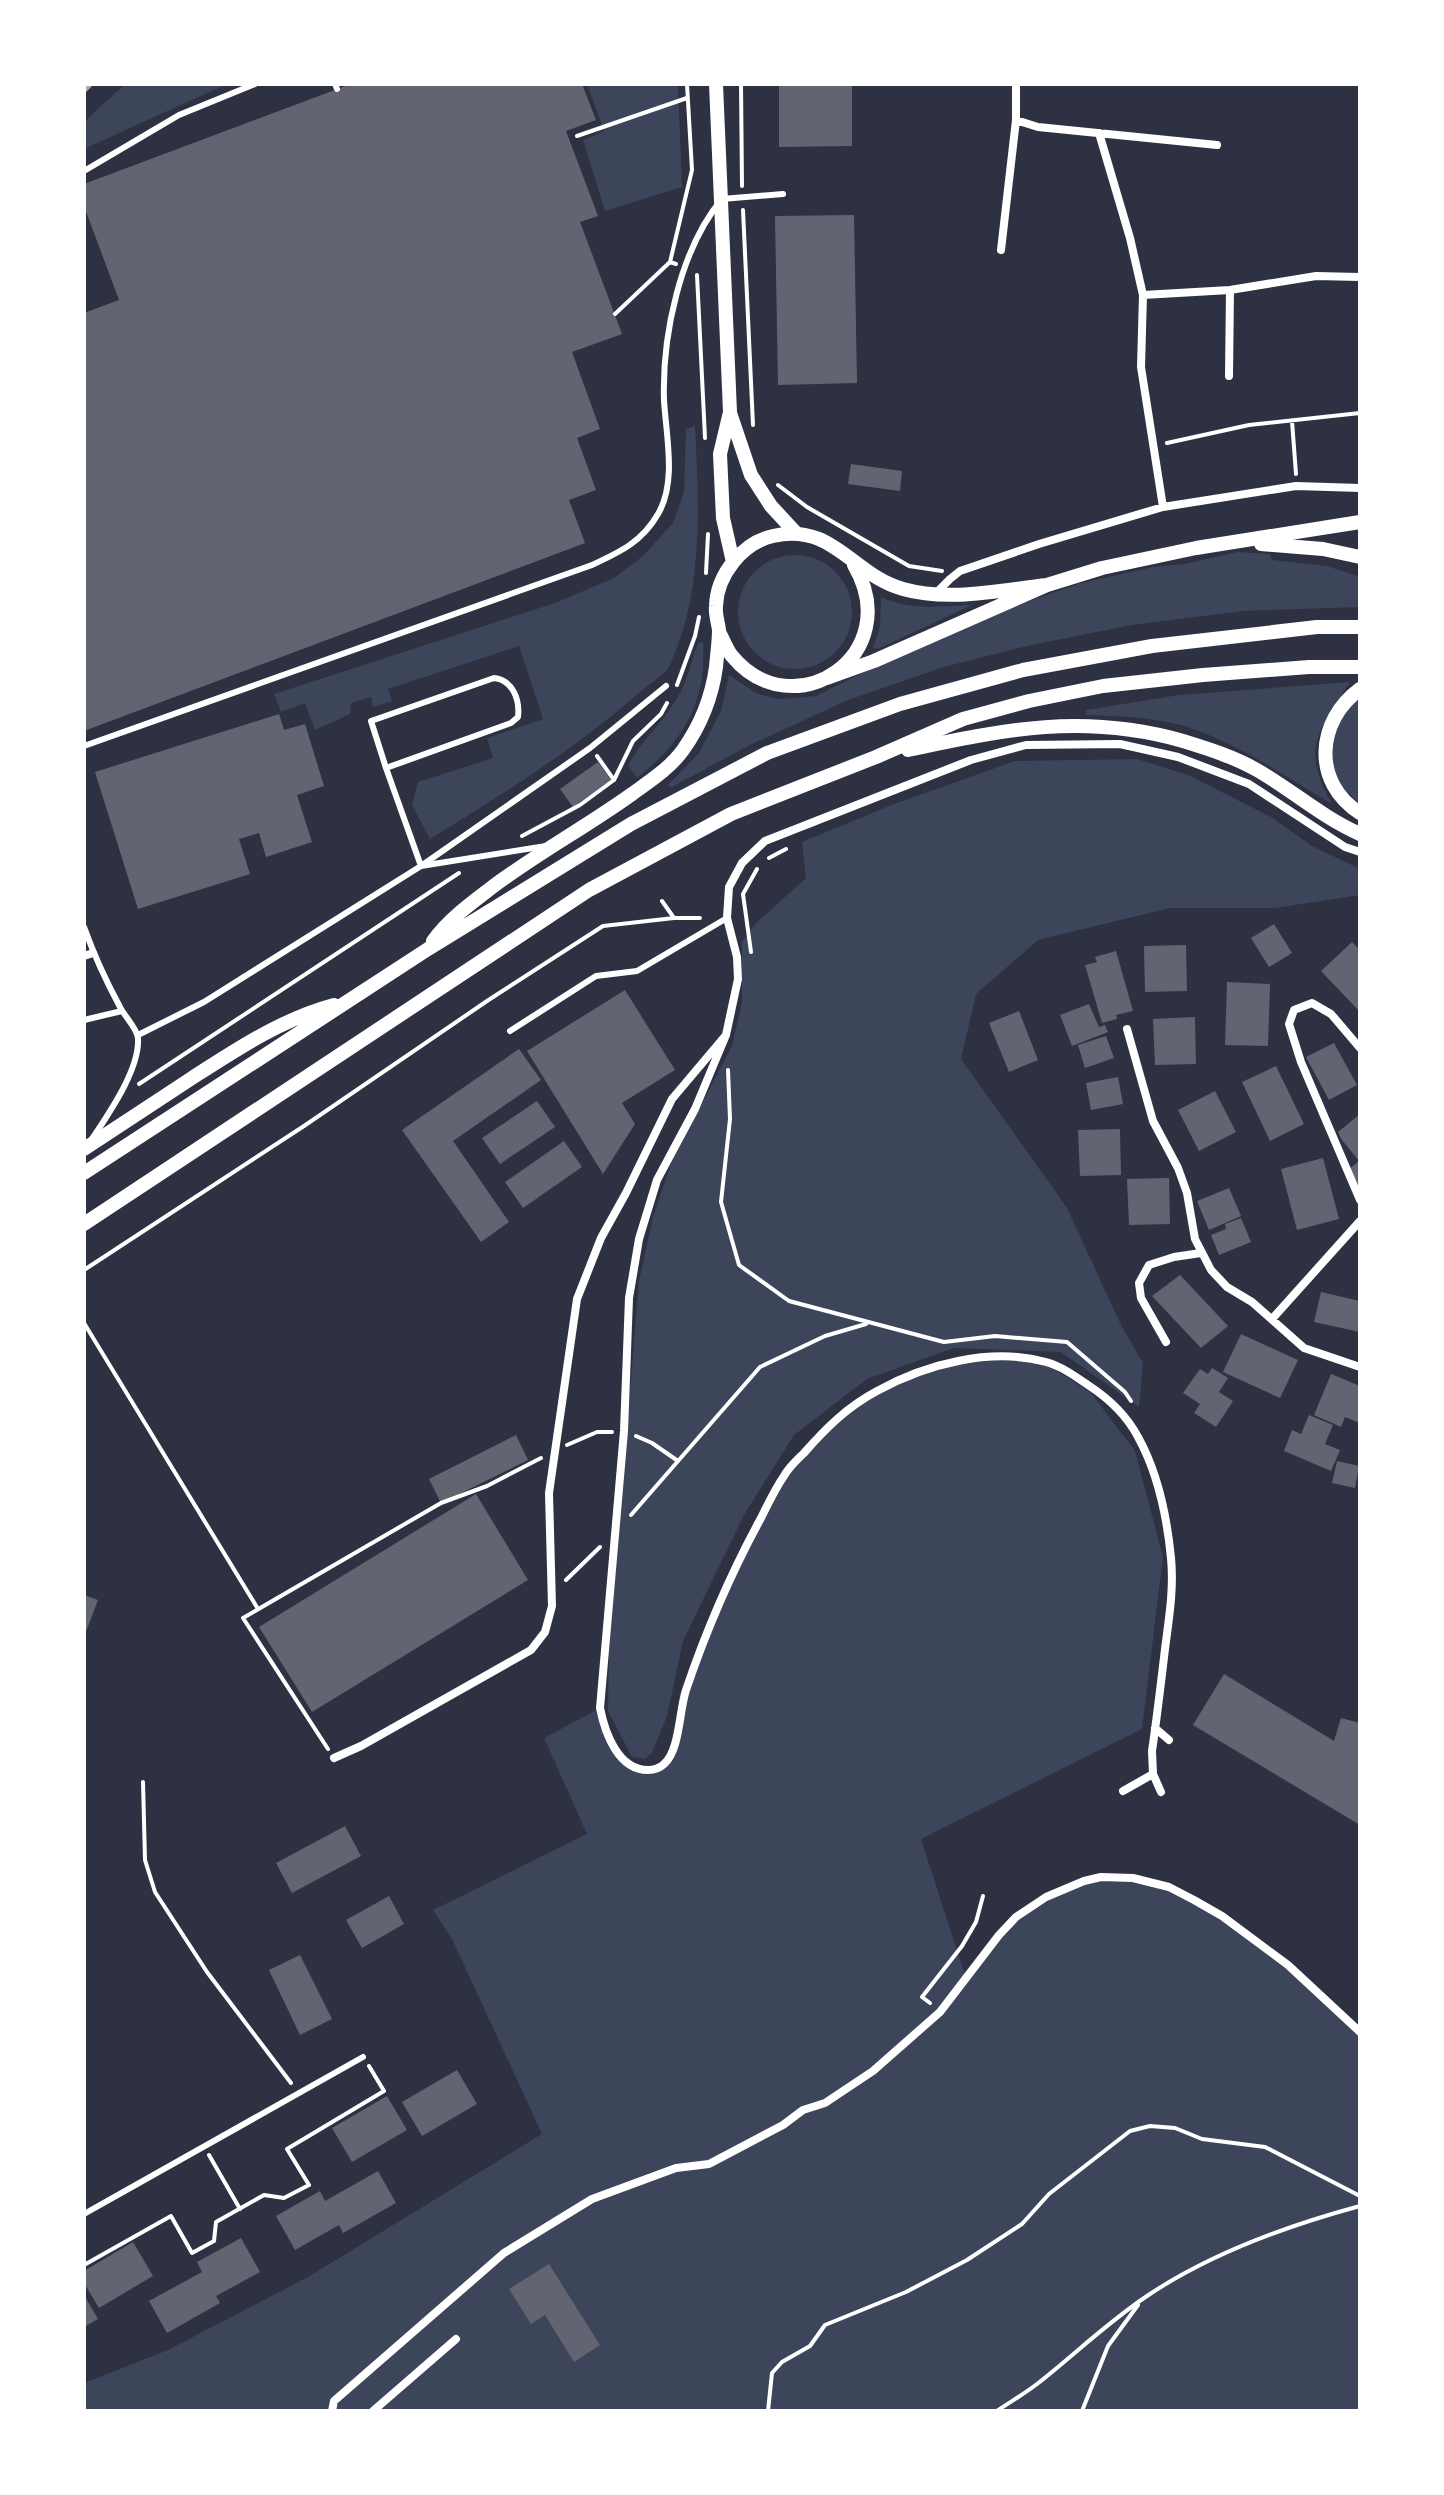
<svg xmlns="http://www.w3.org/2000/svg" width="1444" height="2495" font-family="Rubik,sans-serif">
  <rect width="100%" height="100%" fill="#2d3142"/>
  <path fill="#3c4559" d="M125,84h102l-143,65v-27z
    M587,84h91l4,103 -77,24 -22,-71 21,-9z
    M695,426c4,80 9,164 -25,239 -6,11 -22,20 -31,28 -64,56 -137,102 -209,146l-18,-34 6,-23 75,-24 -6,-20 56,-19 -24,-73 -131,43 4,12 -19,6 -2,-10 -20,6 -1,11 -35,16 -10,-27 -24,9 -7,-18 281,-91 59,-25 29,-22 30,-33 11,-31 2,-63z
    M1238,552l32,2 2,6 55,6 33,11v30l-117,4 -111,14 -105,21 -83,21 -96,33 -98,45 -80,43 -2,-3 31,-32 22,-42 8,-36 27,18 10,3 14,3 36,-3 92,-46 81,-35 89,-31 75,-17 31,-3z
    M738 612a57 57 0 1 1 114 0a57 57 0 1 1-114 0Z
    M881,597c29,13 57,10 87,8l2,1 -92,43 -5,-1 7,-22z
    M703,642c4,60 -19,99 -66,136l-9,-13c15,-27 39,-46 53,-74 7,-14 11,-32 17,-48z
    M1350,682c-31,49 -50,65 -18,122 -47,-27 -95,-62 -148,-78 -31,-9 -66,-10 -98,-11v-5l93,-15z
    M1360,697v108l-26,-27 -3,-23 3,-24 21,-31z
    M1137,759l51,16 83,42 41,29 48,23v26l-85,13h-105l-132,32 -62,54 -15,65 106,149 55,119 21,36 -4,44 -78,-55 -107,-4 -87,31 -73,56 -50,80 -61,126 -16,75 -15,37 -7,6 -13,-2 -24,-46 1,-61 30,-369 14,-64 19,-56 60,-115 10,-44v-60l13,-18 51,-46 -4,-36 92,-38 121,-43z
    M980,1358l67,6 44,29 44,58 28,106 -21,172 -221,110 42,130 5,7 61,-70 72,-29 68,10 79,47 112,98v379h-1276v-28l84,-33 140,-73 234,-143 -90,-195 -19,-29 154,-76 -43,-96 56,-30 22,51 29,11 19,-12 10,-49 39,-104 66,-131 46,-47 37,-29 62,-27z"/>
  <path fill="#626471" d="M351,84h231l14,36 -30,11 32,85 -18,6 42,112 -50,18 28,77 -23,9 19,52 -27,10 16,43 -501,188v-418l35,-13 -35,-94v-22z
    M779,84h73v62l-73,1z
    M854,215l3,168 -79,2 -3,-169z
    M851,464l51,7 -2,20 -52,-7z
    M279,714l5,16 21,-6 19,62 -27,9 15,47 -46,15 -7,-24 -20,6 11,35 -112,35 -43,-137z
    M598,762l13,18 -38,27 -13,-18z
    M1274,924l18,29 -23,14 -18,-29z
    M1352,942l8,8v62l-39,-41z
    M1186,945l1,46 -42,1 -1,-46z
    M1116,951l17,60 -17,4 1,4 -15,4 -17,-58 12,-3 -2,-5z
    M1227,982l43,2 -2,62 -43,-1z
    M625,990l50,80 -53,33 13,21 -32,50 -76,-123z
    M1089,1004l10,23 6,-2 3,7 -36,14 -12,-31z
    M1019,1011l19,49 -29,12 -20,-49z
    M1195,1017l1,47 -41,1 -2,-46z
    M1106,1036l8,22 -29,10 -7,-23z
    M1334,1043l23,42 -28,15 -23,-43z
    M519,1049l22,31 -88,61 56,81 -28,20 -79,-112z
    M1276,1066l28,58 -34,17 -28,-59z
    M1118,1077l5,27 -32,6 -5,-27z
    M1215,1091l21,41 -37,19 -21,-41z
    M537,1101l18,26 -55,37 -18,-26z
    M1360,1114v73l-12,-17 11,-9 -17,-21 -4,-8z
    M1120,1129l1,46 -41,1 -2,-46z
    M564,1141l18,26 -59,41 -18,-26z
    M1323,1158l16,61 -42,11 -16,-61z
    M1169,1178l1,46 -41,1 -2,-46z
    M1229,1188l12,28 -32,14 -12,-29z
    M1241,1218l10,24 -32,13 -8,-20 15,-6 -1,-5z
    M1180,1275l48,51 -27,22 -49,-52z
    M1321,1292l39,9v31l-46,-10z
    M1241,1334l57,26 -18,38 -57,-26z
    M1212,1368l16,10 -9,14 14,9 -17,26 -22,-14 6,-9 -17,-11 17,-24 8,5z
    M1331,1374l29,12v37l-15,-6 -4,10 -27,-12z
    M1309,1415l24,10 -8,19 15,6 -9,21 -47,-20 8,-21 9,4z
    M516,1435l12,25 -87,43 -12,-24z
    M1337,1461l22,5 -4,22 -23,-5z
    M476,1494l52,86 -216,132 -53,-85z
    M84,1595l14,5 -14,37z
    M1224,1674l110,67 7,-23 19,5v102l-167,-100z
    M345,1826l16,30 -69,37 -16,-30z
    M389,1896l15,28 -42,24 -16,-28z
    M300,1955l32,64 -32,16 -31,-65z
    M457,2070l20,34 -55,32 -20,-34z
    M387,2096l20,34 -55,32 -20,-34z
    M378,2171l18,32 -53,30 -4,-8 -44,25 -19,-34 44,-25 5,10z
    M241,2238l19,34 -44,24 4,7 -53,30 -18,-32 53,-29 -5,-10z
    M133,2242l20,34 -54,32 -15,-25v-12z
    M549,2264l51,81 -26,17 -29,-47 -14,9 -22,-35z
    M84,2295l14,24 -14,8z"/>
  <g fill="none" stroke-linecap="round" stroke-linejoin="round">
    <path stroke="#fff" stroke-width="4" d="M741,84l1,102
      M577,136l110,-38
      M743,210l10,215
      M676,264l-6,-2 22,-92 -5,-86
      M697,275l8,163
      M615,314l55,-52
      M1292,421l4,53
      M1167,443l82,-18 111,-12
      M778,485l29,22 102,59 33,5
      M706,573l2,-39
      M677,685l18,-49 4,-19
      M597,756l17,24
      M522,836l58,-31 34,-25 19,-39 28,-27 6,-11
      M769,858l17,-9
      M662,901l12,17
      M751,952l-8,-58 14,-25
      M728,1070l2,49 -9,83 18,63 50,36 155,41 51,-6 72,6 58,50 6,9
      M139,1084l320,-211
      M84,1270l220,-144 183,-125 116,-75 71,-8h26
      M84,1323l174,286
      M636,1436l16,7 26,18
      M567,1445l30,-13h15
      M631,1515l129,-148 65,-31 41,-12
      M566,1580l34,-33
      M328,1749l-85,-131 198,-115 46,-17 54,-28
      M143,1782l2,78 10,32 52,80 84,111
      M930,2003l-8,-6 40,-51 14,-24 7,-26
      M209,2155l31,54
      M84,2265l87,-49 21,37 22,-12 2,-19 48,-27 20,3 25,-13 -22,-36 97,-58 -15,-25
      M768,2411l4,-38 10,-11 28,-16 15,-21 81,-33 61,-32 55,-36 27,-30 81,-63 20,-5 25,2 27,11 63,8 95,49
      M997,2411c13,-9 27,-17 40,-27 37,-29 71,-62 110,-88 64,-43 139,-70 213,-90
      M1082,2411l26,-65 30,-41"/>
    <path stroke="#fff" stroke-width="6" d="M335,84l2,5
      M84,171l95,-56 76,-31
      M84,746l508,-181c28,-13 50,-23 66,-51 19,-32 8,-78 6,-114 -2,-64 16,-151 58,-201l61,-5
      M386,768l-15,-47 123,-43c19,2 26,22 24,39l-7,6 -125,45 35,98 125,-20
      M84,927c10,28 22,54 36,80 5,10 17,21 18,31 2,31 -29,75 -46,101
      M84,1020l38,-9
      M510,1031l86,-55 41,-5 90,-53
      M138,1035l66,-33 217,-136 169,-118 76,-62
      M84,2214l279,-157"/>
    <path stroke="#fff" stroke-width="8" d="M1016,120l22,7 179,18
      M1099,133l31,105 13,57 -2,72 22,140
      M1001,250l15,-130v-36
      M1143,295l87,-5 86,-14 44,1
      M1229,376l1,-86
      M935,594l15,-15 10,-8 79,-27 124,-37 133,-21 64,2
      M84,956l9,-3
      M1127,1029l26,92 25,47 9,25 8,46 16,31 16,17 25,15 52,46 56,19
      M726,1035l-31,74 -38,71 -18,59 -10,59 -5,133 -24,277c5,25 18,62 48,62 6,0 12,-2 16,-6 16,-14 15,-53 22,-74 20,-59 45,-117 75,-172 7,-14 14,-29 23,-42 5,-9 13,-16 20,-23 22,-25 43,-46 73,-62 49,-27 114,-44 169,-29 15,4 29,14 42,23 20,13 39,31 50,52 20,36 29,80 33,121 3,31 -2,60 -6,91 -4,34 -8,68 -13,102l1,23 8,18
      M1360,1048l-29,-34 -19,-11 -18,7 -5,14 12,38 59,138
      M1272,1319l88,-98
      M1166,1342l-25,-44 -2,-15 10,-18 25,-8 27,-4
      M1155,1728l14,12
      M334,1758l27,-12 170,-96 14,-18 7,-26 -3,-113 28,-194 24,-61 25,-45 46,-94 54,-64 12,-56 -1,-22 -10,-39 2,-31 13,-24 23,-22 206,-81 55,-15 94,-1 58,13 71,27 96,63 15,5
      M1123,1791l30,-17
      M332,2411l2,-10 170,-148 88,-54 84,-31 33,-4 74,-39 20,-15 22,-7 48,-32 67,-59 59,-77 17,-18 30,-20 38,-16 17,-4 32,1 36,9 25,13 28,16 66,49 72,67
      M373,2411l83,-72"/>
    <path stroke="#fff" stroke-width="14" d="M716,84l14,328 -10,42 3,64 10,44
      M730,413l21,62 20,31 25,27
      M1261,544l62,5 37,8
      M720,634c4,7 7,16 12,22 61,74 175,-1 122,-91
      M827,678l47,-17 173,-76 55,-17 94,-20 164,-26
      M1360,689c-44,32 -48,94 0,124
      M908,750c97,-21 177,-37 275,-9 26,8 51,16 74,29 35,20 66,48 103,64
      M433,941c16,-22 37,-37 58,-53 45,-34 95,-61 141,-94 18,-13 38,-26 51,-44 17,-24 29,-54 33,-83 1,-12 3,-25 3,-37 -1,-8 -4,-16 -3,-24 1,-31 26,-63 57,-70 60,-14 79,39 130,53 46,13 98,1 144,-4
      M84,1149c36,-24 72,-47 108,-71 45,-29 90,-59 142,-73
      M84,1173l344,-224 203,-125 136,-71 133,-49 123,-34 129,-24 165,-19h43
      M84,1224l505,-334 142,-76 145,-57 87,-38 66,-18 74,-15 100,-11 106,-8h51"/>
    <path stroke="#abadb3" stroke-width="6" d="M84,90l6,-6"/>
  </g>
  <rect width="1444" height="2495" fill="none" stroke="#ffffff" stroke-width="172"/>
</svg>
